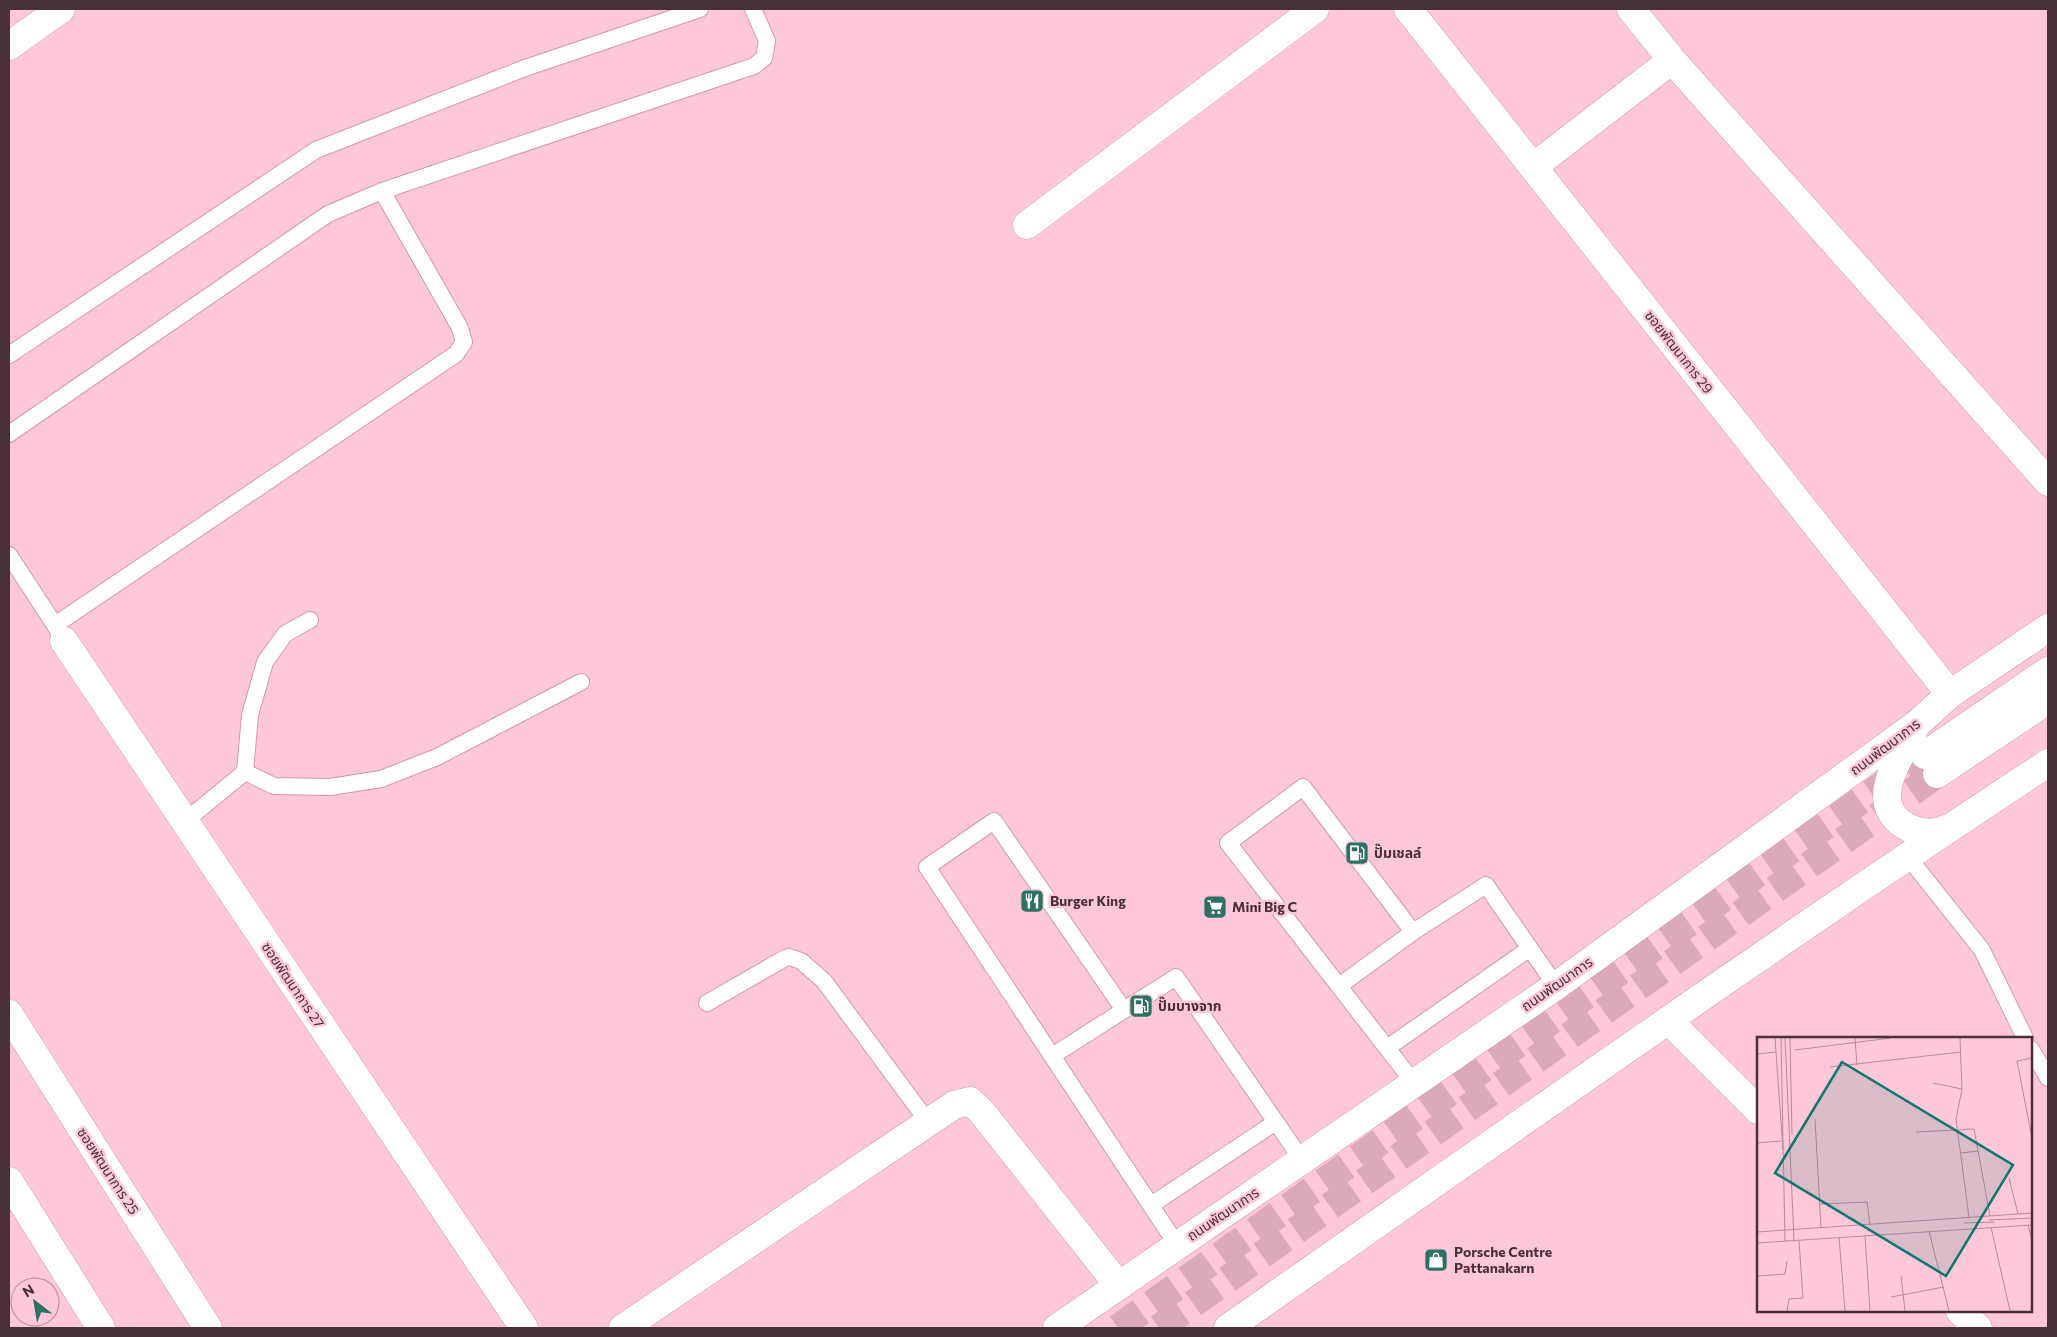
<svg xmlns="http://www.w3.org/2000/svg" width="2057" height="1337" font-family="Commissioner,'Noto Sans Thai',sans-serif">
  <rect width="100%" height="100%" fill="#fec8da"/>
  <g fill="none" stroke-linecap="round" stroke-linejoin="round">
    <path stroke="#daa9ba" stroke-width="28" stroke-dasharray="28 14" stroke-linecap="butt" d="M1118,1328l807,-573
      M1159,1328l778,-554"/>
    <g stroke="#d596ab" stroke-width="18">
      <path id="service" d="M9,355l307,-205 209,-82 175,-59
        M9,434l319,-220 54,-23 372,-125 10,-8 3,-17 -14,-32
        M9,555l51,78
        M55,625l401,-271 8,-12 -4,-14 -78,-137
        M245,772l5,-57 15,-53 20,-28 25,-14
        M184,822l61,-50 29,14 56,1 51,-8 56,-22 144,-75
        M1908,857l74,93 43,88
        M1339,986l74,-54
        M707,1003l78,-45 4,-1 12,4 23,20 104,141
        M1387,1048l142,-99
        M2031,1049l17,29
        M1052,1056l-125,-189 67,-46 130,189
        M1414,1083l-186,-240 75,-56 110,145 73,-47 70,101
        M1151,1205l125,-83
        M1177,1245l-125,-189 124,-79 126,183"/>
    </g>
    <g stroke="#d596ab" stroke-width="29">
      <path id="minor" d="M1408,9l542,685
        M1631,9l41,51 376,422
        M9,46l52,-37
        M1533,167l139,-107
        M1027,225l288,-216
        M64,641l460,687
        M1669,1021l89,89
        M1960,1311l18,17
        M623,1328l331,-223 16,-4 11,10 138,175"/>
    </g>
    <g stroke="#d596ab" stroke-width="29">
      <path id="secondary" d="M1914,730c-16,31 -50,76 -3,99 12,5 26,5 37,-1
        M1925,755l123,-84
        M1937,774l111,-74
        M9,1014l199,314
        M9,1181l92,147
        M1057,1328l499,-342 361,-262 33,-30 98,-66
        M1228,1328c272,-190 543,-383 820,-565"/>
    </g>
    <use href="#service" stroke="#fff" stroke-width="16"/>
    <use href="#minor" stroke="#fff" stroke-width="28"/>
    <use href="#secondary" stroke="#fff" stroke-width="28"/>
  </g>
  <defs>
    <g id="fuel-square" transform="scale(1.25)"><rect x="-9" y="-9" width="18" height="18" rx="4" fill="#2e7163" stroke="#fec8da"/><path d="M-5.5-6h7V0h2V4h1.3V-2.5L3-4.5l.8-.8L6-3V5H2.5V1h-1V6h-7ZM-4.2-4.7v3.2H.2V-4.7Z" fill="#fff"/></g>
    <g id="restaurant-square" transform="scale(1.25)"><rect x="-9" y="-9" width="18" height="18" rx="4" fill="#2e7163" stroke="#fec8da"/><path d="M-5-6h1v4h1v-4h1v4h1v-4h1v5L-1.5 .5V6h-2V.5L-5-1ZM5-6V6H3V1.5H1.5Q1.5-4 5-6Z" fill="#fff"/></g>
    <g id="supermarket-square" transform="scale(1.25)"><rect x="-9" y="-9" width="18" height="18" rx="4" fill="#2e7163" stroke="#fec8da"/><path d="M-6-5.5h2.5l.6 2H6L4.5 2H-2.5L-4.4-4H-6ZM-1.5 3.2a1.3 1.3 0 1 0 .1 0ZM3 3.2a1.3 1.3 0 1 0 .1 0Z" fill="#fff"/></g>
    <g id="shop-square" transform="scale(1.25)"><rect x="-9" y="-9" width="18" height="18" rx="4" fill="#2e7163" stroke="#fec8da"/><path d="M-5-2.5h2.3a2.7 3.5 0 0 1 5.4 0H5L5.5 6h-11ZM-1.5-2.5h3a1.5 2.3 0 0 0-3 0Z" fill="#fff"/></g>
  </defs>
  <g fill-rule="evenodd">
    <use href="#fuel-square" x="1357" y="853"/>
    <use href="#restaurant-square" x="1032" y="901"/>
    <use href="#supermarket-square" x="1215" y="907"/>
    <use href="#fuel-square" x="1141" y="1006"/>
    <use href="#shop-square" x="1436" y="1260"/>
  </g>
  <g text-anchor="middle" stroke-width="5" stroke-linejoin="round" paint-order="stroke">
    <g font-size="14" fill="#492f38" stroke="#fec8da">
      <text transform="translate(1679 352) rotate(52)" y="5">ซอยพัฒนาการ 29</text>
      <text transform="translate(1885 747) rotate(-37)" y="5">ถนนพัฒนาการ</text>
      <text transform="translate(1557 984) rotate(-35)" y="5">ถนนพัฒนาการ</text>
      <text transform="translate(293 985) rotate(56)" y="5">ซอยพัฒนาการ 27</text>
      <text transform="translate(108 1171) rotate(57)" y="5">ซอยพัฒนาการ 25</text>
      <text transform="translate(1223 1214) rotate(-34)" y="5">ถนนพัฒนาการ</text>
    </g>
    <g font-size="14" font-weight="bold" fill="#492f38" stroke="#fec8da" text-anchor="start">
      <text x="1374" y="858">ปั๊มเชลล์</text>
      <text x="1050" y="906">Burger King</text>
      <text x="1232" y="912">Mini Big C</text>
      <text x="1158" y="1011">ปั๊มบางจาก</text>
      <text x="1454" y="1257">Porsche Centre<tspan x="1454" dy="16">Pattanakarn</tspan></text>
    </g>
  </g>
  <g transform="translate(1757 1037)">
    <rect width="275" height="275" fill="#fec8da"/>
    <path fill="none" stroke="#b68b99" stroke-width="1" d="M18,1l8,112M24,1l4,203M28,1l9,202M33,1l2,97M98,1l2,27M203,1l2,51 -6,30 13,98M38,13l96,-12M0,17l19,-2M275,21l-15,3 15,77M73,30l131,-15M176,46l29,6M58,82l6,109M159,95l58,-3 16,87M0,106l24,-2M204,116l17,-2M252,141l9,36M62,167l48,-2 3,23M232,183l43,-2M207,186l30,-1M271,188l4,15M234,190l19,84M172,194l20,80M0,195l275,-19M108,198l5,76M82,200l6,74M0,206l275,-18M0,239l28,-2 2,-13M144,239l4,35M134,260l53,-10M30,274l2,-12 14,-1 -4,-57"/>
    <path fill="#0f766e" fill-opacity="0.15" stroke="#0f766e" stroke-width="2.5" d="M85,25l171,103 -67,111 -171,-103z"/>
    <rect width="275" height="275" fill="none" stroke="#492f38" stroke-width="2.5"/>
  </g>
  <rect width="2057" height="1337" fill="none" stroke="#492f38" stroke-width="20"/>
  <g transform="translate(35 1302) rotate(329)"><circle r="24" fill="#fec8da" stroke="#b68b99"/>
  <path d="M0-4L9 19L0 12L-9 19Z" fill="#2e7163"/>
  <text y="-8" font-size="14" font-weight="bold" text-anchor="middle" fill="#492f38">N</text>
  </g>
</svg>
